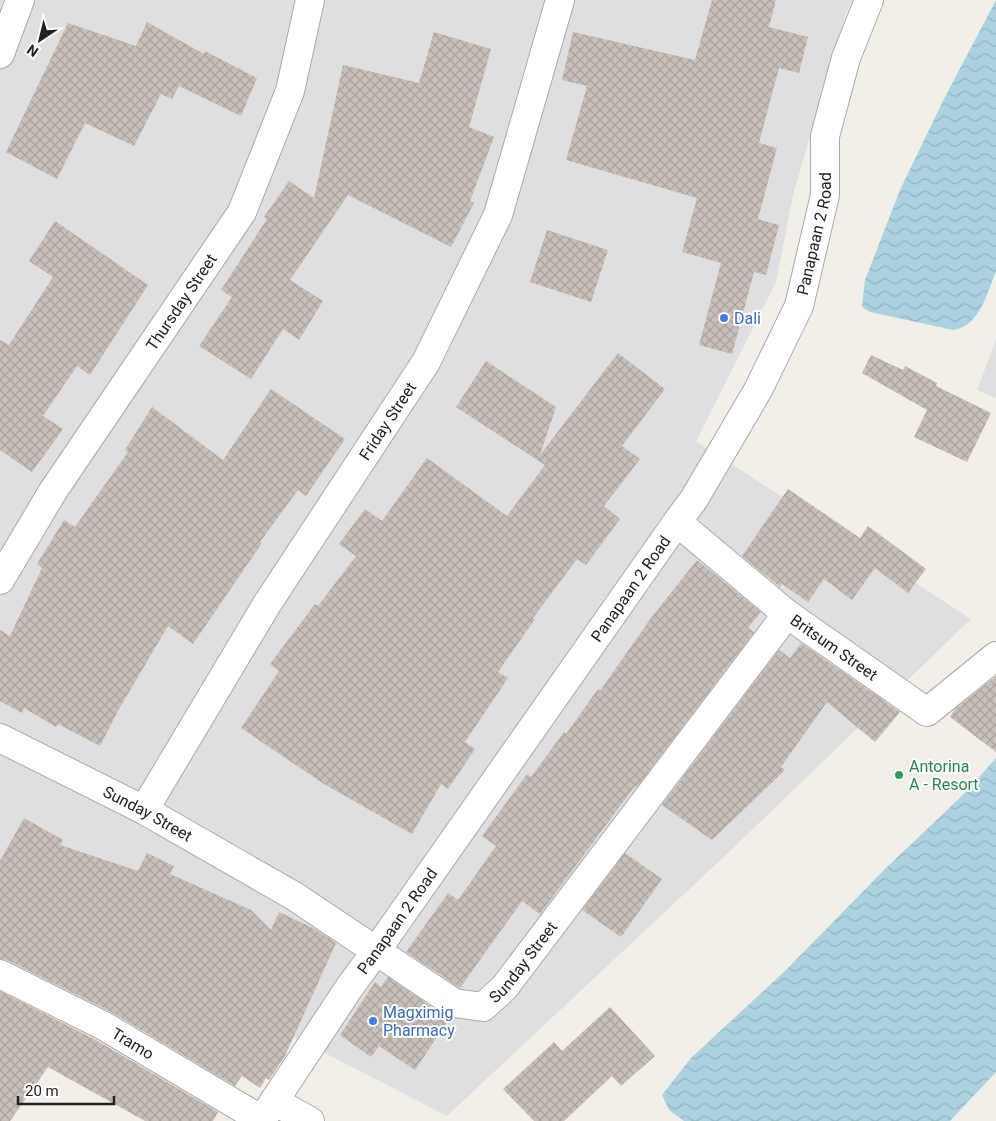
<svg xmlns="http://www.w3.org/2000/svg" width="996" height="1121" font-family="Roboto,sans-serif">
  <defs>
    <pattern id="water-waves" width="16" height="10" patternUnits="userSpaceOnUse" patternTransform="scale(1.25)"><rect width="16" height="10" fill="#aad3df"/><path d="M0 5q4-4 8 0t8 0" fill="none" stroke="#92b5bf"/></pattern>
    <pattern id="building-cross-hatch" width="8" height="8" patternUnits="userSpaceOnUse" patternTransform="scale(1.25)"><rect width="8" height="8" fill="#c7bfb8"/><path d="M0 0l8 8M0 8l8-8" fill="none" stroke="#aba49e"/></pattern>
  </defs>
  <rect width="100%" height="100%" fill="#f2efe9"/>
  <path fill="#e0dfdf" d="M0,0h852l-7,16 -52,179 -17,87 -80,159 275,178 -242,233 -282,264 -348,-180 -99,-46z
    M996,340v58l-19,-8z"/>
  <path fill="url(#water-waves)" d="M996,0v271c-9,22 -16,55 -43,59l-83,-18 -8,-5 3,-27 35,-90 44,-91z
    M996,758v314l-46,49h-266l-15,-11 -7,-15 29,-37 94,-87 100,-102 81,-77z"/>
  <path fill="url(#building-cross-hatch)" d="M712,0h64l-7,27 39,10 -9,36 -20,-5 -20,75 18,5 -19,71 21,6 -13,50 -12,-3 -22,82 -33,-9 22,-82 -39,-11 15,-54 -131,-38 21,-74 -25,-6 11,-48 122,28z
    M147,22l57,32 1,-3 52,27 -16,38 -62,-30 -7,13 -11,-5 -27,52 -49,-23 -28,56 -51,-27 62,-129 68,23z
    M434,32l57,17 -22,78 25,10 -24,64 4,2 -23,44 -103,-52 -58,85 33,21 -24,39 -16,-11 -32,50 -52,-33 33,-49 -11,-7 46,-71 -3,-2 25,-36 25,17 29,-133 76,18z
    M55,221l93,64 -58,90 -13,-9 -34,50 20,13 -31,43 -32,-22v-110l9,5 44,-68 -24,-16z
    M547,230l61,20 -17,52 -61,-20z
    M618,353l47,36 -43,57 18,13 -36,47 16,13 -34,46 -9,-6 -44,59 2,1 -37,53 10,6 -43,64 10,7 -27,40 -7,-5 -29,50 -88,-50 -83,-56 38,-57 -9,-7 45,-60 3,2 38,-50 -17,-12 26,-35 17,12 45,-63 80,58 38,-51 -89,-58 30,-46 70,46 -16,48z
    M871,355l32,15 2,-4 32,17 -1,3 55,27 -24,49 -53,-25 13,-27 -65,-37z
    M271,389l74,50 -39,57 -8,-6 -38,52 2,1 -69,101 -25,-18 -49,83 -19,37 -42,-22 -2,3 -32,-19 -2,5 -22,-12v-71l10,6 32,-68 -5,-4 27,-44 11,7 53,-75 -3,-2 27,-43 71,53z
    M788,489l72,49 8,-12 58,43 -18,24 -33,-25 -23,32 -28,-21 -16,23 -26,-18 -2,3 -38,-31z
    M697,560l64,52 -13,16 6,4 -117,155 -2,-1 -95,128 -18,-13 -62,87 -54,-36 42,-59 10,7 38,-54 -14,-10 45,-62 4,3 33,-45 2,2 32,-45 2,2 51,-73z
    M801,643l99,69 -25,30 -48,-40 -46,65 4,3 -73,70 -50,-35 117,-155 11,8z
    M996,676v76l-46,-35 5,-8z
    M24,818l39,22 -3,5 78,26 9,-18 27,13 -4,8 81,36 20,20 8,-18 36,17 21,14 -51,113 -16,24 -3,-2 -6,10 -18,-12 -7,10 -124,-74 -104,-52 -7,-1v-98z
    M625,853l37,26 -41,58 -39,-27z
    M388,977l54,37 -2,4 7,4 -32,48 -36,-24 -8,11 -31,-22 35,-53 6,5z
    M0,991l96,49 122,72 -5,9h-68l-97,-54 -38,54h-10z
    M610,1007l45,49 -34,30 -9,-10 -48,45h-30l-31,-32 51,-47 8,9z"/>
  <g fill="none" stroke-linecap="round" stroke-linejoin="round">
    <g stroke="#a9a9a9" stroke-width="30">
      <g id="minor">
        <path d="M0,54l20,-54"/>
        <path id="s1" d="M677,522l110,92 140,98 69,-56"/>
        <path id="s2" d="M0,580l53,-89 189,-279 48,-121 20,-91"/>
        <path id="s3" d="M0,738l144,72 150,86 160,107 29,4 21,-19 283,-374"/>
        <path id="s4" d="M144,810l123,-206 159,-242 72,-147 62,-215"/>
        <path id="s5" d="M0,974l104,52 158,94"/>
        <path d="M274,1101l36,20"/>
        <path id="s6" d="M261,1121l88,-133 27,-37 301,-429 17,-23 64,-109 41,-84 26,-111v-59l21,-78 23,-58"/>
      </g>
    </g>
    <use href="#minor" stroke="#fff" stroke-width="28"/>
  </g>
  <g fill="#3f7fe0" stroke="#fff" stroke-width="2">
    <circle cx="724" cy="318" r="5"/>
    <circle cx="373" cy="1021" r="5"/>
  </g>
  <circle fill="#2e9e5b" stroke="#fff" stroke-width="2" cx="899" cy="775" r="5"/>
  <g text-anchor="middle" stroke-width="4" stroke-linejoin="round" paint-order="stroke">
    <g font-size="16" fill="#222" stroke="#fff">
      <text dy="6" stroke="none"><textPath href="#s6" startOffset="1052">Panapaan 2 Road</textPath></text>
      <text dy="6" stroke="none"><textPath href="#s2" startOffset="332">Thursday Street</textPath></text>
      <text dy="6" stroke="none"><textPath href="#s4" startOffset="459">Friday Street</textPath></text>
      <text dy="6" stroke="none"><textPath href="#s6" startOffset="648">Panapaan 2 Road</textPath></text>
      <text dy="6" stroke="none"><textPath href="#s1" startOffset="201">Britsum Street</textPath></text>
      <text dy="6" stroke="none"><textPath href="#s3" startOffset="166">Sunday Street</textPath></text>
      <text dy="6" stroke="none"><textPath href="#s6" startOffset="242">Panapaan 2 Road</textPath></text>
      <text dy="6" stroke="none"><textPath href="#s3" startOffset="616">Sunday Street</textPath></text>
      <text dy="6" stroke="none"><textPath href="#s5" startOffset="150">Tramo</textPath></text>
    </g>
    <g font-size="16" fill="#366cbe" stroke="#fff" text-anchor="start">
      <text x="734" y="324">Dali</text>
      <text x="383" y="1018">Magximig<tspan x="383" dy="18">Pharmacy</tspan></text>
    </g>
    <g font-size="16" fill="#27864d" stroke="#fff" text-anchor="start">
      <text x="909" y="772">Antorina<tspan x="909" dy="18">A - Resort</tspan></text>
    </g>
  </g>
  <g transform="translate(40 40) rotate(215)" stroke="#ffffff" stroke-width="4" paint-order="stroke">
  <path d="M0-4L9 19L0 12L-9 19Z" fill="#222222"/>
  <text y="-8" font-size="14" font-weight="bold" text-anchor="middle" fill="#222222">N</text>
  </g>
  <path d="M18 1096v8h96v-8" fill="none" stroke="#222222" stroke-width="2.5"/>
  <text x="25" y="1096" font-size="15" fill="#222222" stroke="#ffffff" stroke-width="4" paint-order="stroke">20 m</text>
</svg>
